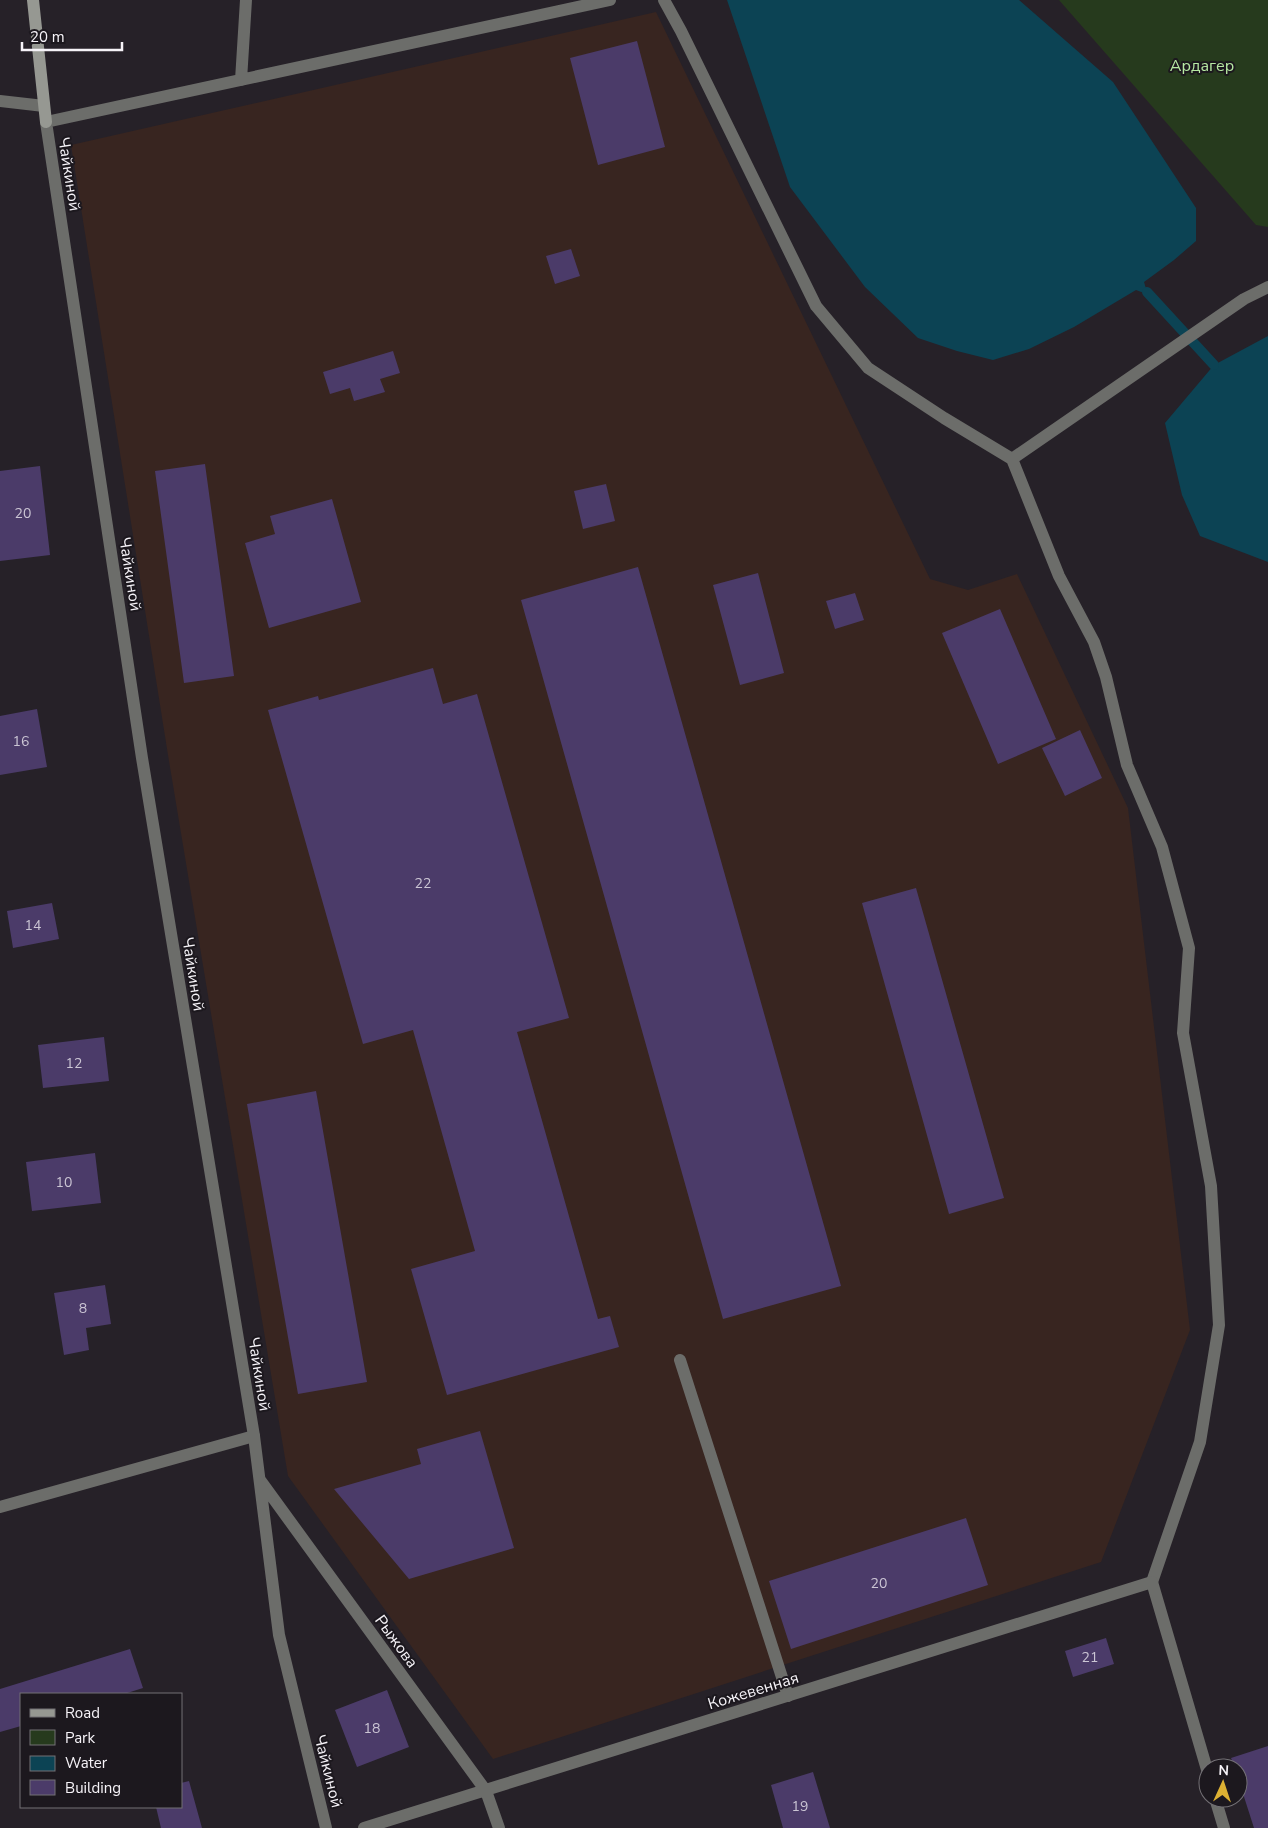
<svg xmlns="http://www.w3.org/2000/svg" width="1268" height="1828" font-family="'Nunito Sans',sans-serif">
  <rect width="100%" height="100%" fill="#262128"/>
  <path fill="#382520" d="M656,12l274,567 38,11 49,-16 111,234 62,522 -89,232 -608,197 -205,-283 -120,-721 -97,-610z"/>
  <path fill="#263a1d" d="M1059,0h209v227l-12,-2z"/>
  <path fill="#0c4354" d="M727,0h292l94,82 83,126v33l-22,19 -30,22 3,10 -3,1 -8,-3 -62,37 -45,22 -36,11 -36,-9 -39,-13 -53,-51 -75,-100z
    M1268,336v226l-68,-26 -18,-41 -17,-72 49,-58z"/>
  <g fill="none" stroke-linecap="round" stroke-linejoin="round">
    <path stroke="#0c4354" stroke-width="10" d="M1147,292l67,73"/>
  </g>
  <path fill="#4b3b69" d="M637,41l28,106 -67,18 -28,-107z
    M571,249l9,27 -25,8 -9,-28z
    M393,351l7,22 -20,6 5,13 -31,9 -4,-13 -20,6 -7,-22z
    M205,464l29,212 -50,7 -29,-212z
    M40,466l10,89 -50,6v-90z
    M606,484l9,37 -32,8 -9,-38z
    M332,499l29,103 -92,26 -24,-85 30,-9 -5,-18z
    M638,567l203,719 -118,33 -202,-719z
    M758,573l26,100 -44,12 -27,-100z
    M855,593l9,27 -29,9 -9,-28z
    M1000,609l56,130 -58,25 -56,-131z
    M433,668l10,36 34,-10 92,324 -52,14 81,287 12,-3 9,31 -172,48 -36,-126 64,-18 -62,-221 -50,14 -95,-334 50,-14 1,4z
    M37,709l10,58 -47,8v-59z
    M1080,730l22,48 -37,18 -23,-48z
    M916,888l88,310 -55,16 -87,-311z
    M52,903l7,36 -46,9 -6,-37z
    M104,1037l5,44 -66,7 -5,-43z
    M316,1091l51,291 -69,12 -51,-290z
    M95,1153l6,50 -69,8 -6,-49z
    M105,1285l6,39 -25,4 3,22 -25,5 -10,-62z
    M480,1431l34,117 -105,31 -75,-90 87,-25 -4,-15z
    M966,1518l22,67 -197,64 -22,-68z
    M1106,1638l8,26 -41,13 -8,-26z
    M130,1649l13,39 -19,6h-103v32l-21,6v-43z
    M387,1690l22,57 -52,20 -22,-57z
    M1268,1746v82h-14l-16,-50v-10h-3l-4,-10z
    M813,1772l17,56h-47l-12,-43z
    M189,1781l13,47h-41l-5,-21h25v-24z"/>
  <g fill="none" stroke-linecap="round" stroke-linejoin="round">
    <path stroke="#6c6d6a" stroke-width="12" d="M664,0l17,31 135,275 52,62 76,50 68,41 47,117 35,66 12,35 21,88 35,82 27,101 -6,85 28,153 8,139 -19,117 -48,140
      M0,101l44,5
      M1012,459l232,-160 24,-12
      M680,1360l108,336
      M0,1507l254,-71"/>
    <path stroke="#6c6d6a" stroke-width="12" d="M241,80l5,-80
      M260,1480l226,311 13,37
      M1215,1798l9,30
      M326,1828l-47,-193 -25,-199 -112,-678 -96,-636 564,-122
      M364,1828l788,-246 56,191"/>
    <path stroke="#969892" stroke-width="12" d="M33,0l13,122"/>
  </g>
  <g text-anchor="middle" stroke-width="4" stroke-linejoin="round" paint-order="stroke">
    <g font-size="14" fill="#cbc5d4">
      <text x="23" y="518">20</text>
      <text x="21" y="746">16</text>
      <text x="423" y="888">22</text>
      <text x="33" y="930">14</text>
      <text x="74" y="1068">12</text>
      <text x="64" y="1187">10</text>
      <text x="83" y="1313">8</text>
      <text x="879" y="1588">20</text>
      <text x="1090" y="1662">21</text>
      <text x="372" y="1733">18</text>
      <text x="800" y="1811">19</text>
    </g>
    <g font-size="16" fill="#b7e9a3" stroke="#1c181e">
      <text x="1202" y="71">Ардагер</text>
    </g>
    <g font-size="16" fill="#f6f3f8" stroke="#1c181e">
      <text transform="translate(70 174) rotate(81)" y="6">Чайкиной</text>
      <text transform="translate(131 574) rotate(81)" y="6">Чайкиной</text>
      <text transform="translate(194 974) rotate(81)" y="6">Чайкиной</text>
      <text transform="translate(260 1374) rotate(81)" y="6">Чайкиной</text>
      <text transform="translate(397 1641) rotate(54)" y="6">Рыжова</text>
      <text transform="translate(753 1690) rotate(-17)" y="6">Кожевенная</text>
      <text transform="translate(329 1771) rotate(76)" y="6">Чайкиной</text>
    </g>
  </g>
  <rect x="20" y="1693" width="162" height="115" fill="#1c181e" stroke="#737075"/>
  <rect x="30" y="1709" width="25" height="8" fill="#969892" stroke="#737075"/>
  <text x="65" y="1718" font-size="15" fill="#f6f3f8">Road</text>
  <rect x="30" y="1730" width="25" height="15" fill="#263a1d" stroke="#737075"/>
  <text x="65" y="1743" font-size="15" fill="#f6f3f8">Park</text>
  <rect x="30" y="1756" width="25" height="15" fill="#0c4354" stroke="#737075"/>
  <text x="65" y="1768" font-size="15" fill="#f6f3f8">Water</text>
  <rect x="30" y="1780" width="25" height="15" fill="#4b3b69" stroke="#737075"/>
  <text x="65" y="1793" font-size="15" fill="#f6f3f8">Building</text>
  <g transform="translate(1223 1783) rotate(3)"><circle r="24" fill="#1c181e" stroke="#737075"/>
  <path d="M0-4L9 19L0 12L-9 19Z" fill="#ddb133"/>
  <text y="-8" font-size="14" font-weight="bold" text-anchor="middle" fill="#f6f3f8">N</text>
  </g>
  <path d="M22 42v8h100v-8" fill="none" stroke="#f6f3f8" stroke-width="2.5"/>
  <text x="30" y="42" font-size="15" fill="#f6f3f8" stroke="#1c181e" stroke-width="4" paint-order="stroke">20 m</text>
</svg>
